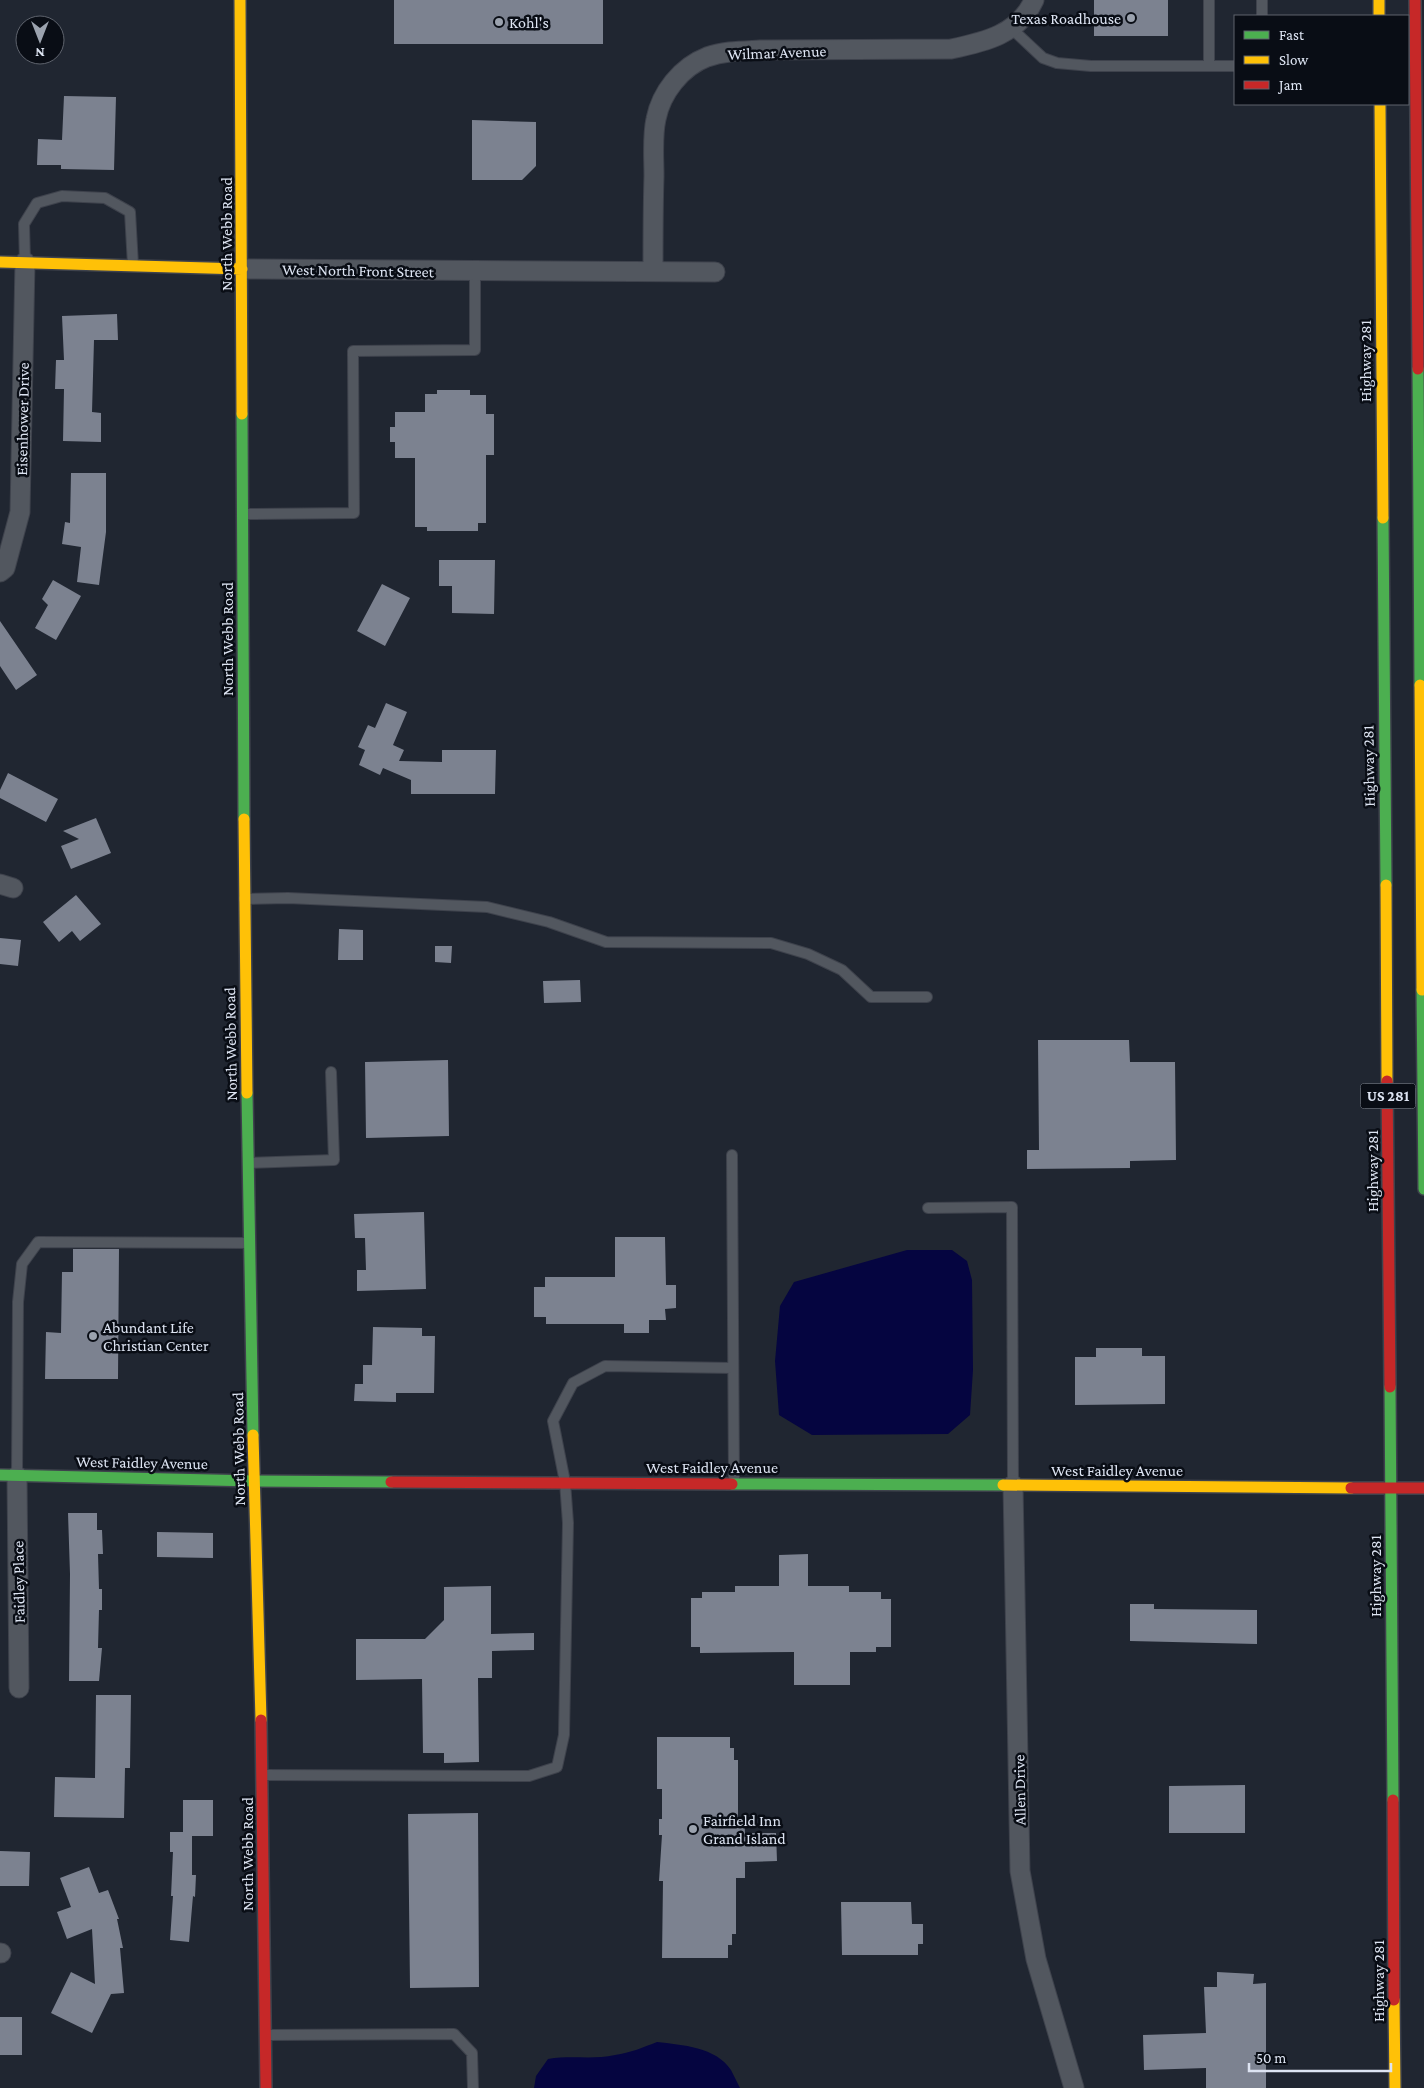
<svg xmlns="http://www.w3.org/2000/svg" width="1424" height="2088" font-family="'Crimson Pro',serif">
  <rect width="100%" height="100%" fill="#202631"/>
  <path fill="#050540" d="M907,1250h45l15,11 5,19 1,90 -3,45 -22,19 -136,1 -33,-20 -4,-54 5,-55 14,-24z
    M657,2042c25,3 59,5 74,28 3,6 6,12 9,18h-206l2,-12 12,-17c23,-4 45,1 67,-4 15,-2 29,-8 42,-13z"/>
  <path fill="#7c8290" d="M394,0h209v44h-209z
    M1094,0h74v36h-74z
    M64,96l52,1 -2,73 -53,-1v-4h-24l1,-26 24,1z
    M472,120l64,2v44l-14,14h-50z
    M117,314l1,26h-24l-2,72 9,1v29l-38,-1 1,-52h-9l1,-29h8l-2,-44z
    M437,390h33v5h16v19h8v41h-8v68h-8v8h-51v-4h-12v-69h-20v-16h-5v-15h5v-15h30v-18h12z
    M71,473h35v59l-7,53 -22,-3 4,-35 -19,-3 3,-22 5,1z
    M439,560h56l-1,54 -42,-1v-27h-13z
    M53,580l28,16 -25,44 -21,-12 13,-23 -6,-6z
    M382,584l28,14 -25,48 -28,-15z
    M0,621l37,54 -21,15 -16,-24z
    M386,703l21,9 -14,33 11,5 -5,11 43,1v-12h54l-1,44h-84v-14l-28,-12 -3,7 -21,-10 6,-15 -7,-3 10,-22 7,3z
    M8,773l50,26 -12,23 -46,-24v-8z
    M96,818l15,35 -40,16 -10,-23 18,-7 -16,-8z
    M76,895l25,29 -21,17 -8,-10 -13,11 -16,-20z
    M339,929l24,1v30h-25z
    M0,938l21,2 -3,26 -18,-2z
    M435,946h17l-1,17 -16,-1z
    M580,980l1,22 -37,1 -1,-22z
    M1038,1040h91l1,22h45l1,98 -46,1v7l-103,1v-19h12z
    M448,1060l1,76 -83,2 -1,-76z
    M424,1212l2,77 -69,2v-21h9l-1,-32h-10l-1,-24z
    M615,1237h50l1,48h10v23l-11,1 1,11h-17v13h-25v-9h-78v-7h-12v-30h11v-10h70z
    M73,1249h46l-1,130h-73l1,-47 15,1 1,-61h11z
    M373,1327l49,1v8h13l-1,57h-38v9l-42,-1 1,-17h8v-19h9z
    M1096,1348h46v8h23v48l-90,1v-48h21z
    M68,1513h29v17h5l1,24h-5l1,35h3v21h-3l-1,38h4l-3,33h-30l1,-107z
    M157,1532l56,1v25l-56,-1z
    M808,1554v32h41v6h32v7h10v48h-15v5h-26v33h-56v-33l-94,1v-6h-9v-49h11v-6h33v-6h44v-31z
    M491,1586v48l43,-1v17l-42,1v27h-14l1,84 -35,1v-10h-21l-1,-74 -66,1v-41h69l19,-19v-33z
    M1130,1604h24v5l103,1v34l-127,-3z
    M96,1695h35l-1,73h-5l-1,50 -70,-1 1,-40 40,1z
    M657,1737h73v11h4v12h4v58h6l1,15h31l1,28 -32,1v16h-9v56h-4v11h-4v13h-66l1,-77h-4l3,-46h-3v-16h3v-30h-5z
    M1245,1785v48h-76v-47z
    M183,1800h30v36h-21v39h4l-1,22 -2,-1 -4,46 -19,-2 3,-44h-2l2,-44h-3v-20h13z
    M478,1813l1,174 -69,1 -2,-174z
    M0,1851l30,1 -1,34h-29z
    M89,1867l10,26 9,-3 11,29h-2l6,29h-3l4,45 -13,1 -19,39 -41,-20 20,-41 24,12 -3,-55 -25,10 -10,-27 14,-5 -11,-29z
    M841,1902h70l1,22h11v20h-5v11h-76z
    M1217,1972l37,2 -1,10 13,-1v105h-60v-20l-62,2 -1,-35 63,-2 -2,-46h13z
    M0,2017h22v38h-22z"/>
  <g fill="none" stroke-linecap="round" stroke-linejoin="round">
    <g stroke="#3e424c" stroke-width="12">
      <path id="lane" d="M1262,0v16
        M1011,28l32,30 14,5 34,3h118v-66
        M1209,66h26
        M25,262l-1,-38 13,-21 25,-7 43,2 25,14 3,53
        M244,514l110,-1 -1,-162 122,-1v-80
        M244,899l44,-1 199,9 62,15 57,20 165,1 37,11 34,16 29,27h56
        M732,1155l2,328
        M249,1163l85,-3 -3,-88
        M928,1208l84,-1 1,277
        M17,1475l1,-173 4,-38 16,-22 212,1
        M263,1775l266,1 28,-9 7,-32 4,-212 -3,-41 -12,-61 20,-38 32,-17 128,2
        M267,2035l187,-1 18,19 1,35"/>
    </g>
    <g stroke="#3e424c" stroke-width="21">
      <path id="street" d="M242,269l473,3
        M653,271c0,-31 0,-63 1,-95 0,-18 -2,-39 2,-57 5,-26 25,-52 51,-62 17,-6 35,-6 53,-7l191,-1c34,-7 68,-15 83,-49
        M0,572l5,-4 15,-56 5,-250
        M0,884l13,4
        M17,1476l2,212
        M1013,1485l7,386 16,88 38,129
        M0,1953h1"/>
    </g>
    <g stroke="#3e424c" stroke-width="14">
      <path id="fast" d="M1418,369l2,316
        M242,414l2,405
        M1383,518l3,367
        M1422,990l2,199
        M247,1093l6,342
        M1390,1387l3,413
        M0,1475l254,6 137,1
        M732,1484l271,1"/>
    </g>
    <g stroke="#3e424c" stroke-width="14">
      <path id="slow" d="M240,0l2,414
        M1379,0v16
        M1380,104l3,414
        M0,262l242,7
        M1420,685l2,305
        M244,819l3,274
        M1386,885l1,196
        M253,1435l8,285
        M1003,1485l348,3
        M1394,2000l1,88"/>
    </g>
    <g stroke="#3e424c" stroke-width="14">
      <path id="jam" d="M1415,0l3,369
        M1387,1081l3,306
        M391,1482l341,2
        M1351,1488h73
        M261,1720l5,368
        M1393,1800l1,200"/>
    </g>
    <use href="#lane" stroke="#52575f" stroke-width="10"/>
    <use href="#street" stroke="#52575f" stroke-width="19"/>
    <use href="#fast" stroke="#4caf50" stroke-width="11"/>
    <use href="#slow" stroke="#ffc107" stroke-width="11"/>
    <use href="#jam" stroke="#c62828" stroke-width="11"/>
  </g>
  <g fill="#9ba2ae" stroke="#090d15" stroke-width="2">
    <circle cx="1131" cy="18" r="5"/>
    <circle cx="499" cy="22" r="5"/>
    <circle cx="93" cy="1336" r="5"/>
    <circle cx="693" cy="1829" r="5"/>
  </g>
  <g text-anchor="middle" stroke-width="5" stroke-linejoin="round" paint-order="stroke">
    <rect fill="#090d15" stroke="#9da4b0" stroke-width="1" x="1360.5" y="1083.5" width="55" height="25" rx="4"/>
    <g font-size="15" font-weight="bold" fill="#dde4f2">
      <text x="1388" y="1101">US 281</text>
    </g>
    <g font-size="16" fill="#dde4f2" stroke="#090d15" text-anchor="start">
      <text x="1121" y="24" text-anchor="end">Texas Roadhouse</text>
      <text x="509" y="28">Kohl's</text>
      <text x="103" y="1333">Abundant Life<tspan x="103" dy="18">Christian Center</tspan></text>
      <text x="703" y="1826">Fairfield Inn<tspan x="703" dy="18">Grand Island</tspan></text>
    </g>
    <g font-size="16" fill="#dde4f2" stroke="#090d15">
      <text transform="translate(777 52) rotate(-2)" y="6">Wilmar Avenue</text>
      <text transform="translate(226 234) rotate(-90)" y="6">North Webb Road</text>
      <text transform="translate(358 270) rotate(1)" y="6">West North Front Street</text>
      <text transform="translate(1365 361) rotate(-90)" y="6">Highway 281</text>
      <text transform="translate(22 419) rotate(-89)" y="6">Eisenhower Drive</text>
      <text transform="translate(227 639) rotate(-90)" y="6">North Webb Road</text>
      <text transform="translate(1368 766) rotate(-91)" y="6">Highway 281</text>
      <text transform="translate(230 1044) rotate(-91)" y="6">North Webb Road</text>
      <text transform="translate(1372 1171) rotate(-90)" y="6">Highway 281</text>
      <text transform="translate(238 1449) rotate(-91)" y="6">North Webb Road</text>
      <text transform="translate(142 1462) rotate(1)" y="6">West Faidley Avenue</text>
      <text x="712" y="1473">West Faidley Avenue</text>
      <text x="1117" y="1476">West Faidley Avenue</text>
      <text transform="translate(1375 1576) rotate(-90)" y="6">Highway 281</text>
      <text transform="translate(18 1582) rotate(-91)" y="6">Faidley Place</text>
      <text transform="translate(1019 1790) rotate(-91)" y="6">Allen Drive</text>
      <text transform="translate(247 1854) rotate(-90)" y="6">North Webb Road</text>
      <text transform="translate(1378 1981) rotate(-90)" y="6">Highway 281</text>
    </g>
  </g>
  <rect x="1234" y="15" width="175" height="90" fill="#090d15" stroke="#5e636d"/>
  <rect x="1244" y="31" width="25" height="8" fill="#4caf50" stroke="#5e636d"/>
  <text x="1279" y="40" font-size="15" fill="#dde4f2">Fast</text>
  <rect x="1244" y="56" width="25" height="8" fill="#ffc107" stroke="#5e636d"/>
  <text x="1279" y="65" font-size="15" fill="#dde4f2">Slow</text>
  <rect x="1244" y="81" width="25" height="8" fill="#c62828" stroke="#5e636d"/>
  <text x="1279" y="90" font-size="15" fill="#dde4f2">Jam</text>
  <g transform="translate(40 40) rotate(180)"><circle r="24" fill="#090d15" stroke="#5e636d"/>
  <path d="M0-4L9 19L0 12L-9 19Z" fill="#9ba2ae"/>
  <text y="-8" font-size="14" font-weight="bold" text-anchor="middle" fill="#dde4f2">N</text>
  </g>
  <path d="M1249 2063v8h142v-8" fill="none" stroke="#dde4f2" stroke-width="2.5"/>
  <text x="1256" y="2063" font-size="15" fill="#dde4f2" stroke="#090d15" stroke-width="4" paint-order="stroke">50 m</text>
</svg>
